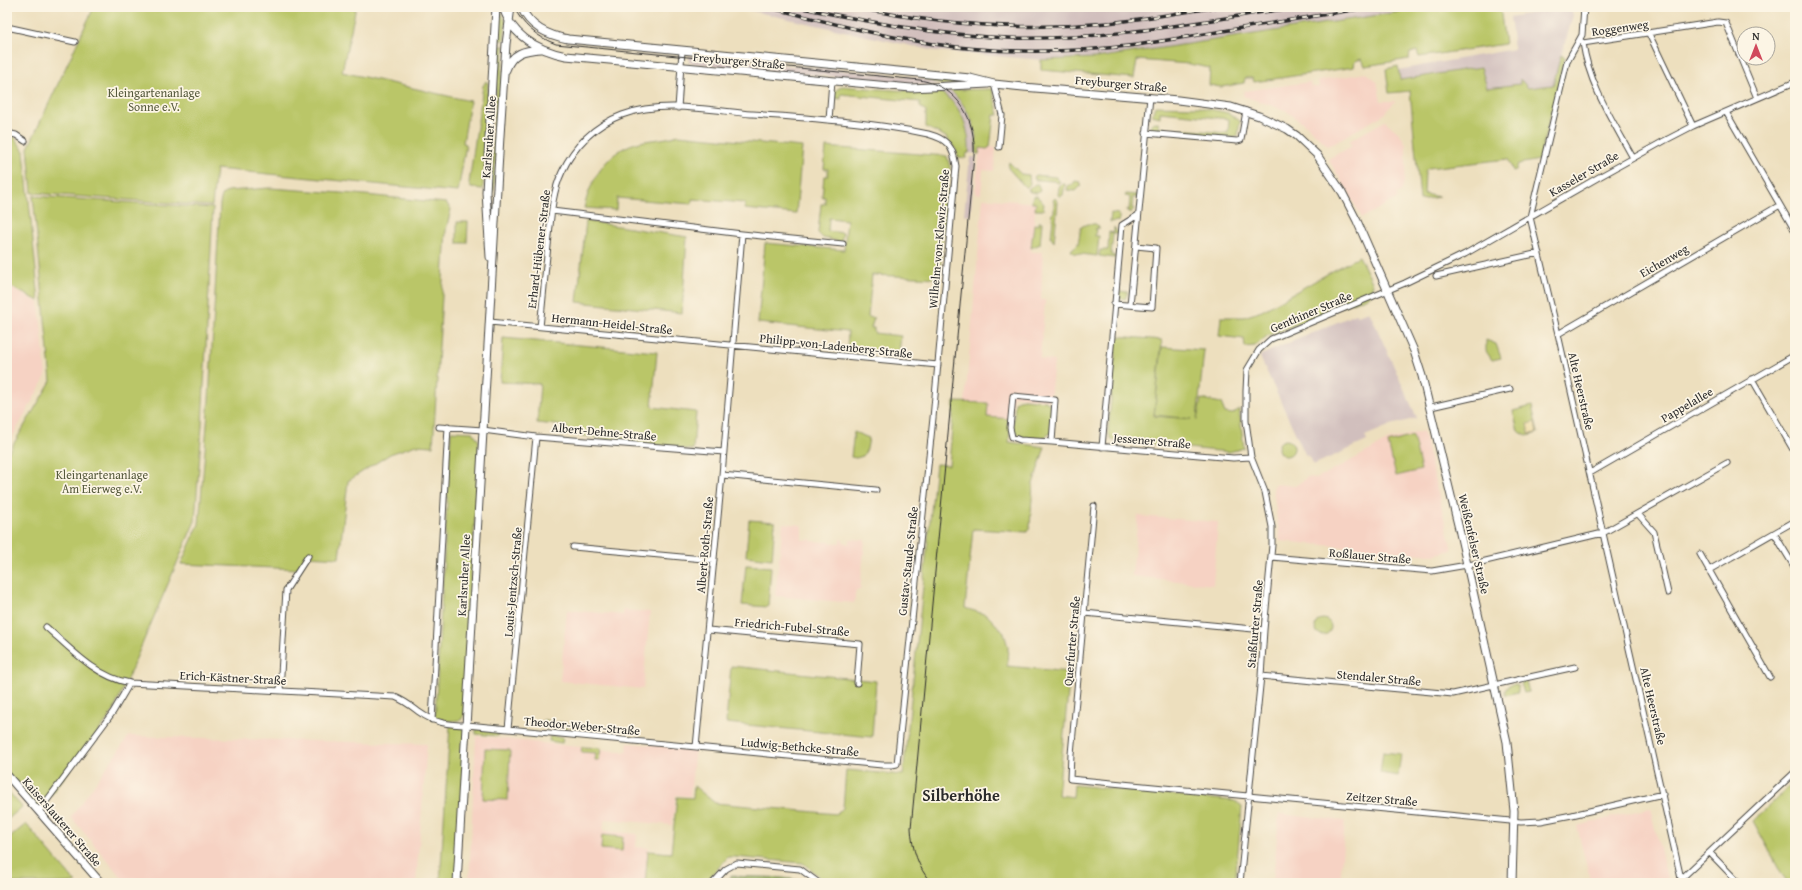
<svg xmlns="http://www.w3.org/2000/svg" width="1802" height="890" font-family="'Gentium Book Plus',serif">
  <rect width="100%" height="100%" fill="#fcf5e5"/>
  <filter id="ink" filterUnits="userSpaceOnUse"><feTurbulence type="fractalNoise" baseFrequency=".025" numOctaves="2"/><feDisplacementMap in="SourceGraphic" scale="8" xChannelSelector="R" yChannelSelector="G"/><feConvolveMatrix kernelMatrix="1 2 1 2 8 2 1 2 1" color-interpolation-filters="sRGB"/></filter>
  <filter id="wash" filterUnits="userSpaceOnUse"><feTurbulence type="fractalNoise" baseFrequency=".012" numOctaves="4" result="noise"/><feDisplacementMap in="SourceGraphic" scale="16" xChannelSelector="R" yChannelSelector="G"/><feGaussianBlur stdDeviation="0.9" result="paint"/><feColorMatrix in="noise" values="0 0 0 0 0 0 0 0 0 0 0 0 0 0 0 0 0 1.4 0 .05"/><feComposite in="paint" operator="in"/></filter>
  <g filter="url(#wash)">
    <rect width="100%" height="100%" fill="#eddfbe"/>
    <path fill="#f6d2c3" d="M1366,73l11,8 4,20h14l-12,14 -55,31 -22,-21 -21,-15 -42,-14 1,-5 66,-9 1,5h8l-1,-6z
      M1385,121l15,13 6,10v28l-4,19 -6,3 2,4 -36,20 -16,-30 -18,-29 24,-13 -3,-5z
      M990,147l6,1 -2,23 -11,-1 -2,24 -6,-1 5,-45 6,1z
      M983,198l53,5 -5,49h12l-2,48h4l-5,59 14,2 -4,39 -37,-4 -2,23 -24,-2 1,-14 -23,-1z
      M7,286l32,17 7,73 -39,71z
      M1423,431l29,119 -19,5 -153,-14 -7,-52 2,-5 20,2 13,-9 8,1 18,-8 53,-29z
      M1138,516l80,6 -5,63 -81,-9z
      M783,523l18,2 1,3v12l9,-1v2l29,2v-4l3,1v2l6,2 1,-5 15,1 -5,50h-4l-2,13 -79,-7z
      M567,610l56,5v-5l27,2 -7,77 -83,-8z
      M129,736l298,8 -11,139h-290l-55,-66z
      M476,736l150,16 2,-9 67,6 -5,47 -14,-1 -4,30 -66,-6 -2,4 -1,8 34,3 -1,13 13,1 -4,35h-176z
      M1650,808l17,69 -2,3 -14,3h-60l-14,-57z
      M1279,814l66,7 -5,62h-67z"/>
    <path fill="#d1bfbd" d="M734,7l288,1 410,-1 -336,51 -53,2 -108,-9z
      M1569,7h1l3,8 -20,70 -25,3 -41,1 -87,-9 -2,-10 116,-21 -4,-32z
      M689,56l224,21 15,3 14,5h-21l-232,-22z
      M950,90l11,12 11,18 4,14v20l-7,-1v-15l-7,-23 -18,-20 -8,-4z
      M970,157h6l-6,59 -6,-1z
      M1369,311l48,107 -26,7 -26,11 2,5 -54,24 -5,-10 -2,1 -46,-99 1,-2 95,-41 2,2z"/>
    <path fill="#bac668" stroke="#72784a" d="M94,7h262l-14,65 128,29 -7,42 3,1 -8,48 -242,-23 -4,37 -180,-13 -4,-45z
      M1432,7h68l5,37 -86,13 -2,-6 -7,2 -1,6 -44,7 -3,-7 -7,2 -1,6 -100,15 -2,-4h-7l-1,5 -23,4 -12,-2 1,-17 -21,-4 -52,-4 -3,18 -93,-8v-10l55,-2z
      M499,9l7,13 -2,18h-6z
      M498,46h6l-10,144h-3z
      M1561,55l4,3 -26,102 -21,4 -2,6 -3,1 -5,-12 -80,9 -3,3 -1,23 15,3 -19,3 -10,-109 -21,2 -3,-24 12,-3 2,14 81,-13 6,21 33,-4v-5l8,9 25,-3z
      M921,76l63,5 -42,4 -20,-7z
      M486,81l2,2 -5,106 -12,-1 -2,-5 14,-97z
      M842,86c23,2 47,4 70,5 8,0 18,-2 25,0 24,10 33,39 32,62h-2l-1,5 -8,-1 -2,-7 -10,-13 -20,-10v-16l-6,-4v-5l-79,-8v5l-6,-1 -1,-3 1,-4z
      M992,89l7,26h-5l-4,32 -3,2 -7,-1 -1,6h-3c2,-27 -7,-46 -26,-64z
      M1155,106l44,1 30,6 11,8 -2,15 -6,2 -56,-5v-4l52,4 1,-14 -69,-7v5l-8,-2z
      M1154,122l5,1v4l6,1v4l-12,-2 -3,-3 1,-3z
      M678,135l124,12 -6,67 -51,-5v-6l-53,-4v5l-75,-6 -1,12 -32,-2c6,-27 23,-57 52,-65 14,-4 29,-3 42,-8z
      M7,136l7,1 10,14 15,150 -32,-16z
      M826,147l121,9 3,11 -11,111 -67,-3 -4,42 6,1 -3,10h3v5l27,3 -2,16 -1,2 -51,-5 1,-17 -90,-9 7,-80 79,7 3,-30 -18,-2 -1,13 15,2 -2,9 -18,-4 -5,-5 3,-29h4v-7h-3l2,-21h4v-7h-4z
      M1009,162l12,12 8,1 1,9 -4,4 -18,-20z
      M1035,175l21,2 4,5 -3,1 -2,-2 -20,-1 -2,-3z
      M1075,181l5,1 2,3 -6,6 -9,-1 1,-5h4z
      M1035,184h3l2,7 -3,2 -7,-1 -2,-2z
      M1062,184h3l-2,11 -3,2 -2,-2 1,-8z
      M270,188l85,6 91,9 5,6 -5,21 -13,216 -17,-1 -26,9 -42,27 -9,77 -31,-2 -9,13 -118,-5 18,-40 10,-124 11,-196 2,-9 6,-4z
      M1126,194l12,1 -1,3 -4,-1 -1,11 2,1 -4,4 -4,-3h3l1,-13 -5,-1z
      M33,196l180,12 -11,217 -7,96 -82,191 -74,99 -32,-36v-320l44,-74z
      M1034,196h3l7,8 -1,6h-8l1,-7h-4v-5z
      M1055,198l3,4 -4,40 -3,-4 2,-21 -2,-2 3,-3v-9l-1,-3z
      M1111,213l8,1v7l-9,1z
      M586,221l101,16 -5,76 -105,-11z
      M457,222h11l-1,21h-10z
      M1039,222h3l-2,22 -9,4 3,-24 5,1z
      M1087,224h9l4,4h-4l-1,8h4l-2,20 -24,-3 -2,-3 7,-6 3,-17z
      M1114,227l4,7h-5l-2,21 4,1v2l-16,-2 1,-6h8l1,-18 5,1z
      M1359,256l14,28 -3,12 -103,40 -12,10 -10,1 -1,-8 -25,-3 2,-19h23l18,-6z
      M1118,291l10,1 -3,7 -6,-1z
      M1117,336l45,4 -8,76 38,3 -38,-4 8,-68 42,3 -7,70 4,-21 20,4 4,10 8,1 6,-5 5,39 -15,4 -113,-11 -5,-2 -3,-7z
      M503,338l154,14 -5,55 44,5 -3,38 -125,-16 -1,-8 -30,-3 3,-39 -40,-2z
      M1486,340l10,4 5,14 -9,2 -6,-9z
      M1024,399l22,2 6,7 -1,25 -10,6 -19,-2 -5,-3 -4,-6 2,-25 3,-3z
      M954,402l34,1 -1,14 24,2 -2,23 36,5 -12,37 -3,43 -3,5 -54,-3 -8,79 22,7 17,18 4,14 -1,19 63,6 -12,123 15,2 1,-12 161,16 7,6 -7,76h-408l-24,-20 -69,-6h-6l-23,26h-60l3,-32 23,2 6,-56 16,1 1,-12 21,17 122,11 6,-6 3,-38 57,5 33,-311 13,1z
      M1532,406l6,27 -11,3 -9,-5 -5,-20z
      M451,431l22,1 6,9 -15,274 -3,5 -11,1 -15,-3z
      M854,432l15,6 -2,11 -4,7 -7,2 -5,-1z
      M1413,436l8,34 -25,6 -8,-33z
      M1278 448a8 8 0 1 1 16 0a8 8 0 1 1-16 0Z
      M749,520l26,2 -3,37 -26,-3z
      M746,565l25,2 -3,40 -26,-2z
      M1315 627a8 8 0 1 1 16 0a8 8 0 1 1-16 0Z
      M731,666l145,15 -4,56 -146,-14z
      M1526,681l3,11 -5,1 -3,-10z
      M1515,684l3,2v6l-13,3v-5l4,-5z
      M543,720l11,1 -1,7 -11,-1z
      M557,722l11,1 -1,6 -10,-1z
      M572,723l10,1v6l-11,-1z
      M450,725l16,4 -9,154h-17z
      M476,729l22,2v5l-22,-2z
      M550,736l13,1 -1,6 -13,-2z
      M582,747l19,1 -2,12h-4l1,-7 -15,-1z
      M485,749l25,1 -2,50 -25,-1z
      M1383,752l18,2 -3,22 -18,-3z
      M1795,781v102h-8l-34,-62z
      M7,790l15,17 -15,13z
      M26,824l50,59h-69v-43z
      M602,835l21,2 -1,14 -21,-2z"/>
    <path fill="#93ab5c" stroke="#5f6b44" d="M732,876c13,1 65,0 73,7h-83z"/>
    <path fill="#eeda9e" stroke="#8c8264" d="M1535,422l2,11 -8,1 -2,-10z"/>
  </g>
  <g filter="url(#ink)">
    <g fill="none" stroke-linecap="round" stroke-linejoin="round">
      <g stroke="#484641" stroke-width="7">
        <path id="street" d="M1584,7l-2,28 -15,27 -37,155 28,117 124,549
          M7,27l68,15
          M1649,34l44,92
          M1580,40l3,3 135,-21 8,1 31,75
          M1583,43c6,42 30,78 50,115
          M994,84l8,31 -3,32
          M678,108l4,-57
          M1726,112l69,119
          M829,120l3,-39
          M7,133l9,2 9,6
          M1146,133l91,8 4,-1 5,-29
          M552,211l190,23 101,10
          M1436,276l103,-23
          M1114,304l38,3 4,-59 -20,-2
          M1130,305l20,-208
          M490,322l448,43
          M1558,334l222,-129
          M1752,379l43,74
          M1431,407l79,-18
          M439,427l44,3 53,7 188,15
          M1052,442l-32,-2 -8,-3 -2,-9 3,-32 42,4 -3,42 181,16 18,-1
          M1102,447l20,-222 16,-10
          M1590,473l205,-118
          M722,475l154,15
          M1094,506l-23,248 -1,25 451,43 20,-1 31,-6 91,-21
          M1638,514l16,18 14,61
          M1774,533l21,35
          M573,547l141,13
          M1700,554l9,16
          M1271,557l161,14 41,-7 130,-31 124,-70
          M1084,613l180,17
          M46,627c25,22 50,50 84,56l265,14c10,4 16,9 24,15 15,11 30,13 48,13l415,40h10l5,-1 36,-346 23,-252c-3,-20 -9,-27 -28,-32 -58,-12 -118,-16 -177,-20 -42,-4 -89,-14 -129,1 -27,10 -48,31 -60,57 -11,23 -11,49 -14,74 -3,27 -5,54 -8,81
          M708,630l152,14 -3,39
          M1261,676l192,18 122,-27
          M1770,677l-61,-107 86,-49
          M280,691l6,-101 22,-34
          M432,720l16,-293
          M508,729l28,-292
          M696,747l26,-272 20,-241
          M39,811l74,-99 17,-29
          M1710,853l29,30
          M1681,879l114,-107
          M713,883l13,-14 11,-6 63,6 19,14
          M1240,883l21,-207 3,-46 8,-85v-18l-7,-35 -14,-35 -5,-36v-30l1,-21 12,-20 12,-11 134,-56 60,-29 134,-77 65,-36 29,-15 102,-44"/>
      </g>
      <g stroke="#484641" stroke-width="9">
        <path id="secondary" d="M503,7c9,30 35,43 63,49l345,32 77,-4
          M521,7c9,20 26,28 47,32l402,39 24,6 29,3 155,13 53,7 28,9 28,13 10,7 20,19 25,37 15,29 57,130 8,25 37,153 48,213 7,69 -2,72
          M506,70c6,-17 18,-20 35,-21
          M490,257l-4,-65 10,-185
          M7,775l94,108
          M457,883l43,-747 6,-92 5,-37"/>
      </g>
      <use href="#street" stroke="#fff" stroke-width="5"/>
      <use href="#secondary" stroke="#fff" stroke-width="7"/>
      <path stroke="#2b2b2b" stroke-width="1" d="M514,7c8,18 23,30 42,37l364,36c39,7 56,39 54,76l-63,672c1,21 7,39 20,55"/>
      <g stroke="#2b2b2b" stroke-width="3.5">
        <path id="rail" d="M768,7c55,14 110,29 166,37 67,10 135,9 203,1l234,-38
          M798,7c70,15 139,28 210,31 97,3 194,-17 289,-31
          M855,7c83,18 168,24 253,16 37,-4 74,-11 111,-16"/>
      </g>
      <use href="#rail" stroke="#fcf5e5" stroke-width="2" stroke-dasharray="6" stroke-linecap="butt"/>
    </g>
  </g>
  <g text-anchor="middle" stroke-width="3.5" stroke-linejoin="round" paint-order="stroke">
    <g font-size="12" fill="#2b2b2b" stroke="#fcf5e5">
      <text transform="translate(1620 28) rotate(-8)" y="4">Roggenweg</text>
      <text transform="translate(739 61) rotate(5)" y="4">Freyburger Straße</text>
      <text transform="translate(1121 84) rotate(5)" y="4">Freyburger Straße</text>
      <text transform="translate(489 137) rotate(-86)" y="4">Karlsruher Allee</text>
      <text transform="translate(1584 174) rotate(-30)" y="4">Kasseler Straße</text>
      <text transform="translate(939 239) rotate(-85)" y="4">Wilhelm-von-Klewiz-Straße</text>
      <text transform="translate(539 249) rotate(-83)" y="4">Erhard-Hübener-Straße</text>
      <text transform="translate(1664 261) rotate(-30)" y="4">Eichenweg</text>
      <text transform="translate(1311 312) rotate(-23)" y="4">Genthiner Straße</text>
      <text transform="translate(612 324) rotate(6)" y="4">Hermann-Heidel-Straße</text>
      <text transform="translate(836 346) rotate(6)" y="4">Philipp-von-Ladenberg-Straße</text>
      <text transform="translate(1581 391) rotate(77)" y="4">Alte Heerstraße</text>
      <text transform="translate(1687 405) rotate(-30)" y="4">Pappelallee</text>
      <text transform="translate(604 432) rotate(5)" y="4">Albert-Dehne-Straße</text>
      <text transform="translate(1152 441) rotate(5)" y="4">Jessener Straße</text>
      <text transform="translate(1474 544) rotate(77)" y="4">Weißenfelser Straße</text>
      <text transform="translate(705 545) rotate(-85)" y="4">Albert-Roth-Straße</text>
      <text transform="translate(1370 556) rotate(5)" y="4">Roßlauer Straße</text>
      <text transform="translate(908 561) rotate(-84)" y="4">Gustav-Staude-Straße</text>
      <text transform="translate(464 575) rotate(-87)" y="4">Karlsruher Allee</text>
      <text transform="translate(513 582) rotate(-85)" y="4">Louis-Jentzsch-Straße</text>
      <text transform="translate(1255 624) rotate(-85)" y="4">Staßfurter Straße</text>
      <text transform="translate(792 627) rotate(5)" y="4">Friedrich-Fubel-Straße</text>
      <text transform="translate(1072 641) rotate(-85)" y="4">Querfurter Straße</text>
      <text transform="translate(233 678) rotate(3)" y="4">Erich-Kästner-Straße</text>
      <text transform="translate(1379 678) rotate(5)" y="4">Stendaler Straße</text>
      <text transform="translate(1653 706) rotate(77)" y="4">Alte Heerstraße</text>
      <text transform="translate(582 726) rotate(5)" y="4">Theodor-Weber-Straße</text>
      <text transform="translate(800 747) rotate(5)" y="4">Ludwig-Bethcke-Straße</text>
      <text transform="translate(1382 799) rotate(5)" y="4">Zeitzer Straße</text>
      <text transform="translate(62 822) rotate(49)" y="4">Kaiserslauterer Straße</text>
    </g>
    <g font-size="12" fill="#565a3d" stroke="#fcf5e5">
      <text x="154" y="97">Kleingartenanlage<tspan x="154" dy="14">Sonne e.V.</tspan></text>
      <text x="102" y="479">Kleingartenanlage<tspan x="102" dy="14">Am Eierweg e.V.</tspan></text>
    </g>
    <g font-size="16" font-weight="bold" fill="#2b2b2b" stroke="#fcf5e5">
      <text x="961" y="801">Silberhöhe</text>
    </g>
  </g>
  <rect width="1802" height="890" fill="none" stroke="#fcf5e5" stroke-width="24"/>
  <g transform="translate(1756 46)"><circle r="19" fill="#fcf5e5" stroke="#a8a49b"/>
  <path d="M0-3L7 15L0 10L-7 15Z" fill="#d1495b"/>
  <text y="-6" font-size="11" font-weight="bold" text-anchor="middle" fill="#2b2b2b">N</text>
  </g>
</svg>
